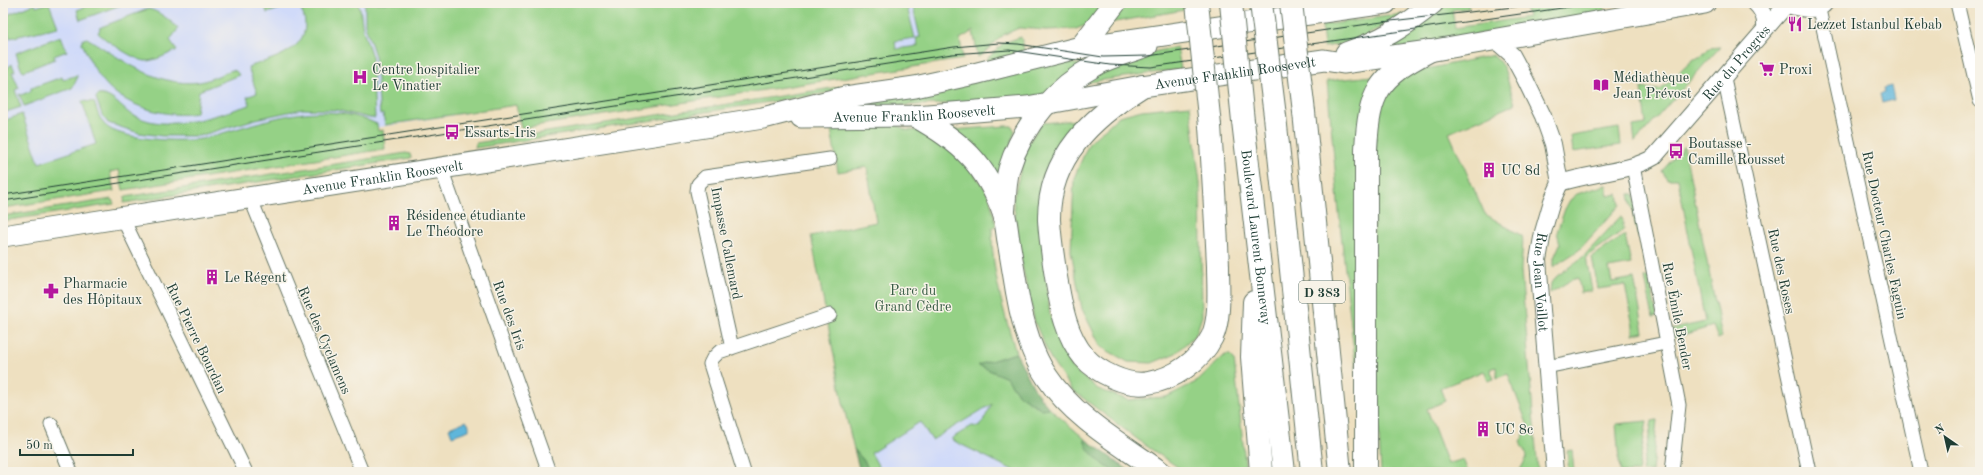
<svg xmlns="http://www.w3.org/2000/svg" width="1983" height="475" font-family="'Old Standard TT',serif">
  <rect width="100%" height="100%" fill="#f7f3e8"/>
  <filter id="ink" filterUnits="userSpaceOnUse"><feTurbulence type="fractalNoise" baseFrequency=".025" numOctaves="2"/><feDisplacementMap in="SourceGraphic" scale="8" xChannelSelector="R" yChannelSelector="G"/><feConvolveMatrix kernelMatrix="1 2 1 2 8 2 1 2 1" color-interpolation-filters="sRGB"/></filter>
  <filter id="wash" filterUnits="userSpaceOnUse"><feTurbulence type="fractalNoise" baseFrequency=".012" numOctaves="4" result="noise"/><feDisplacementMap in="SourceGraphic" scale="16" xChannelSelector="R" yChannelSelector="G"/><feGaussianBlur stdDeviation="0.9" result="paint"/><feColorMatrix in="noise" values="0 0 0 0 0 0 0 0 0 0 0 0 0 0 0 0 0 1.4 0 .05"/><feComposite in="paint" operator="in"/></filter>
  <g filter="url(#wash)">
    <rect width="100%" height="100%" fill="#eee0c0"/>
    <path fill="#d0daf9" d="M3,3h1010l-53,36 -442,69 -2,-3 -513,83z
      M1016,353l20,39 13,16 36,31 46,33h-271l-16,-64z"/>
    <path fill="#95d186" stroke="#5a875d" d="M49,3l9,24 -48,11 -7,-19 2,-1 -1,-2 31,-12 1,3z
      M96,3h30l-46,17 -3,-10z
      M264,3h93l3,5 3,22 9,27 3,61h-5l-34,-8 -34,-1 -46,10 -57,17h-37l-23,-3 -31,-10 -6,-8 -6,-17 2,-3c12,-2 22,11 31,18 5,3 13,6 20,8 33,8 70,-7 101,-16l-3,-8 10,-4 -9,-26c20,-7 58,-15 57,-43 0,-7 -4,-15 -7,-21l-31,10z
      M365,3h541l9,35 -20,3 1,8 22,-3 -2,-8 4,-1 -8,-34h196l-19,21 -13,5 -31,1 -26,-2 -16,7 -19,18 -6,4 -5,-26 -13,8 3,20 -442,69 -5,-23 -131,20 -2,-11 -3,1 -5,-59 -10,-31z
      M1126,3h57l1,7 -75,13z
      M1448,3h20l1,5 -17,2 3,18 73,-11 -3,-14h79l1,8 -229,42 56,-37z
      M148,9c9,1 24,12 30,20l-8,11 7,10c-9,4 -20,10 -30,11 -10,1 -42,-21 -49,-28l3,-6z
      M1404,14l-47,27 -33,6 -2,-22z
      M61,36l6,15 -13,5 1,3 -31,12 -3,-2 -5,-16z
      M1021,37l4,17 -40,7 18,-18z
      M87,38c33,20 70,50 113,44 10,-2 22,-8 32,-12l4,1 3,4 -40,16 -3,22c-15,3 -29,1 -45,-3 -40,-12 -53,-30 -69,-67l1,-4z
      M1177,47l4,22 -105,15 67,-30z
      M1720,47l-85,95 -2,-16 13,-2 -5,-36 19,2 34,-31 6,-1 9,-10z
      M1494,55l10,13 11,36 -66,29 36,81 37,22c2,3 -1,28 -1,35l17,201h-19l8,-15c-1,-8 -11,-12 -3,-20l-1,-2 7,-4 -22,-57 -11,4 -1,-11 -6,2 4,10 -6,2 -4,-10 -44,17 5,13 -18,8 21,55 15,-5 5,13h-87l-3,-58 -5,-138 4,-171 26,-31z
      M1058,61l24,4 -34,30 -108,9 -88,3 -1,-3z
      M12,64l3,7 -3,1 7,16 -4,2 6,17 -18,6v-38l4,-4 -1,-2z
      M77,75l-1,6 -4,7 -48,18 -5,-12 2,1 10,-4v-3l31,-11 1,3z
      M1381,75l-25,295 -16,-146 -13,-143z
      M839,87v4l-364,57 1,-5z
      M82,101l12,1c3,8 5,17 11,23 14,15 75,17 96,14 60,-15 114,-43 176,-15l1,7 5,-1 2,19 -262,41 -4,-20 -9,2 4,19 -111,17v-87l19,-7 17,49 57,-19z
      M1190,105l10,78 2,133 -6,18 -20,19 -24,10 -24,-1 -27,-15 -19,-38 -11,-58 3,-73 15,-35 30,-27 23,-6z
      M1079,120l-17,22 -13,27 -5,81 6,66 22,52 26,21 30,11 38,-3 32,-16 27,-26h5l4,4 12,113h-61l-40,-27 -74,-56 -20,-29 -16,-37 -13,-58 -9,-65 14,-55 15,-22z
      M897,125l9,5 22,1 27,17 34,46 7,31 -4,3c-1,43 12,84 24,125l-38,12 29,13 11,16 22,15 9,-1 36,31v4l15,18 14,11h-97l-65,-32v-2l20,-12 8,1 12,-23 -60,36 -12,-18 -49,31 11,19h-13l-4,-10 -11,-13 -10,-41 -33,-172 65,-14 -9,-55 -29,5 -7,-43z
      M1006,126h6l3,5 -15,48 -48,-49z
      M1619,128l2,17 -48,7 -2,-16z
      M1684,146l38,191 -4,2 -5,-13 -39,12 -2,-9 33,-7 -27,-143h-11l-5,-8z
      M406,153l4,1 1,4 -287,45 1,-6z
      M1606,185l2,11 10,-2 2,11 -41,45 -26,17v-7l7,-16 -3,-12 8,-23 5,-9 7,-6z
      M1629,194h5l8,42 -4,1z
      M112,199l2,5 -111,17v-5z
      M1620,217l2,1 2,12 -38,27 6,34 -11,2 -3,-15 -7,2 -21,13 1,-10 5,-6 28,-21z
      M1625,235l6,29 -22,4 3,14 22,-4 10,54 -11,2v-8l-8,-41 -27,4 -6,-32z
      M1649,277l8,39 -4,1 -8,-39z
      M1657,420l-5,52h-10l10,-51z
      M1647,421l-9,51h-18l-4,-48z
      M1572,450l2,22h-5l-2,-21z"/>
    <path fill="#78b373" stroke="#4c7854" d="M1016,353l20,39 13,16 -8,1 -23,-15 -11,-16 -29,-13z
      M1085,439l46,33h-17c-9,-7 -30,-20 -29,-33z
      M854,449l11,13 4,10h-9z"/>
    <path fill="#5eb6db" stroke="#3e7a88" d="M1891,86l3,14 -12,3 -2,-10 5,-1 -1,-4z
      M466,421l3,4v5l-17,6 -3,-8z"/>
  </g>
  <g filter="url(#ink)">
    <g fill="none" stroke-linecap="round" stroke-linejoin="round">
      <g stroke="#677665" stroke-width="15">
        <path id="minor" d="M1957,3l23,98
          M1818,5l103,467
          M1724,78l85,394
          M1633,166l46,239 -7,67
          M441,168l108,304
          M250,197l112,275
          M122,217l124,255
          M732,348l-35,-157 1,-7 7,-7 125,-18
          M1546,367l120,-24
          M51,424l20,48
          M744,472l-34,-108 3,-6 6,-6 111,-37"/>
      </g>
      <g stroke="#677665" stroke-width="18">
        <g id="tertiary">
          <path d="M1755,3c8,7 11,15 10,26"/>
          <path id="s1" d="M1495,40l17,15 13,24 18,37 10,28 7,39 -8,18 -9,31 -5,28 17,212"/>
          <path id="s2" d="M1560,183c30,-10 69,-11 94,-26l134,-154"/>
        </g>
      </g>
      <g stroke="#677665" stroke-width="23">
        <g id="primary">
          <path d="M1790,3c10,3 22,6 32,0"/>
          <path d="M1346,53c36,-13 57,-25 87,-50"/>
          <path id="s3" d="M801,117l114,-1 112,-9 115,-21 182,-26 19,3 86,-12 276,-48"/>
          <path d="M1004,215c2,-15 1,-32 5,-46 14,-46 47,-82 89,-105 15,-8 33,-12 49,-18"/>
          <path id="s4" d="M3,236l760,-118 82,-21 70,-10 59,-13 107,-27 305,-44"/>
        </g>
      </g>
      <g stroke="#677665" stroke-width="24">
        <g id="trunk">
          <path d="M1081,47l34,-44"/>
          <path d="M1142,86c-49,31 -94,71 -93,134 1,19 4,38 7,57 5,28 9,57 28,80 13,15 43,30 64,26 26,-4 52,-22 64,-46 9,-19 6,-51 6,-71 -2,-47 -5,-93 -8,-140"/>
          <path d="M1304,112l36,360"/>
          <path d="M915,116c45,25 71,48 89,98 2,8 3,16 4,24 3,18 6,36 9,54 5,29 13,60 30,85 27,41 74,67 113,95"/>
          <path d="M1275,116l37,356"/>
          <path id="s5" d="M1243,121l41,351"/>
          <path d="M1254,302l-2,55 9,115"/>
          <path d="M1366,472v-323c3,-57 12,-72 63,-98"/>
        </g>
      </g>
      <use href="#minor" stroke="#fff" stroke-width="13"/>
      <use href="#tertiary" stroke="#fff" stroke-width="16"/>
      <use href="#primary" stroke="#fff" stroke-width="21"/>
      <use href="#trunk" stroke="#fff" stroke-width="22"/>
      <path stroke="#1f3d34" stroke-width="1" d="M3,195l951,-148 45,-4 19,1 85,13 45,-1 234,-34 167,-19
        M3,201l949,-147 57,-4 101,15 41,2 446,-64"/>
      <g stroke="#677665" stroke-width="24" stroke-linecap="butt">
        <path id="trunk-bridge" d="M1197,3l13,123
          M1231,3l12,118
          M1261,3l14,113
          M1291,3l13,109"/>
      </g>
      <use href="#trunk-bridge" stroke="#fff" stroke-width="22"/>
    </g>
  </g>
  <defs>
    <g id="restaurant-bare" transform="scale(1.2)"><path d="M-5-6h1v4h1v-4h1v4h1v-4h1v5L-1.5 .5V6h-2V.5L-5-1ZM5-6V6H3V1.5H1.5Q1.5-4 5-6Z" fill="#b5179e" stroke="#f7f3e8" stroke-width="2.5" paint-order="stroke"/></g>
    <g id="supermarket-bare" transform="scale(1.2)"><path d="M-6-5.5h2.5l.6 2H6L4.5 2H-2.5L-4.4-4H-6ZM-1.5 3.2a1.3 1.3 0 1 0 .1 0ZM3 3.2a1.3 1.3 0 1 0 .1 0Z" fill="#b5179e" stroke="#f7f3e8" stroke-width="2.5" paint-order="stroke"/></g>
    <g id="hospital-bare" transform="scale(1.2)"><path d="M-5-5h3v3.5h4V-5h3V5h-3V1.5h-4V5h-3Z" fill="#b5179e" stroke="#f7f3e8" stroke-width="2.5" paint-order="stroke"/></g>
    <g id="library-bare" transform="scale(1.2)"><path d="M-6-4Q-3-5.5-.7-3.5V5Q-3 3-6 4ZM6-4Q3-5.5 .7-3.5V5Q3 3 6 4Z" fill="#b5179e" stroke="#f7f3e8" stroke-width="2.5" paint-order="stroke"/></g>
    <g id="bus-bare" transform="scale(1.2)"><path d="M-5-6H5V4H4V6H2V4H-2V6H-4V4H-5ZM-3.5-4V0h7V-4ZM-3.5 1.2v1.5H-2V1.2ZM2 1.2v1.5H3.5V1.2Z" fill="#b5179e" stroke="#f7f3e8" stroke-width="2.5" paint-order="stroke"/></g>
    <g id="building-bare" transform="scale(1.2)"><path d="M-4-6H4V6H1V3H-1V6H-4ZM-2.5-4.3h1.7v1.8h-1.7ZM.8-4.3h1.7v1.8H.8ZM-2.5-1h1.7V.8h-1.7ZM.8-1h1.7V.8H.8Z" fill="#b5179e" stroke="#f7f3e8" stroke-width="2.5" paint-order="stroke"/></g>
    <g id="pharmacy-bare" transform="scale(1.2)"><path d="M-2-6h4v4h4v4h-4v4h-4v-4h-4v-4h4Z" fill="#b5179e" stroke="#f7f3e8" stroke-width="2.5" paint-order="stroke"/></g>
  </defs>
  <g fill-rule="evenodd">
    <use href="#restaurant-bare" x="1795" y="24"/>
    <use href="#supermarket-bare" x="1767" y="69"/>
    <use href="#hospital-bare" x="360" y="77"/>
    <use href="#library-bare" x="1601" y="85"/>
    <use href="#bus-bare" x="452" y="132"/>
    <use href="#bus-bare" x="1676" y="151"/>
    <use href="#building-bare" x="1489" y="170"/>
    <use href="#building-bare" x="394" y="223"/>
    <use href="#building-bare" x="212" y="277"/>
    <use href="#pharmacy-bare" x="51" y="291"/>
    <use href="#building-bare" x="1483" y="429"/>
  </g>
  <g text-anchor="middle" stroke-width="3" stroke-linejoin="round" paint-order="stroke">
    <rect fill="#f7f3e8" stroke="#60746a" stroke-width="1" x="1299" y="281" width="46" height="22" rx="3"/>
    <g font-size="13" font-weight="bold" fill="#1f3d34">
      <text x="1322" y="297">D 383</text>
    </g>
    <g font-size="14" fill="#1f3d34" stroke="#f7f3e8" text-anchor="start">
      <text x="1807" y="29">Lezzet Istanbul Kebab</text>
      <text x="372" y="74">Centre hospitalier<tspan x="372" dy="16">Le Vinatier</tspan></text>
      <text x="1779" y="74">Proxi</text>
      <text x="1613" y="82">Médiathèque<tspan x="1613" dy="16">Jean Prévost</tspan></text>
      <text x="464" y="137">Essarts-Iris</text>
      <text x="1688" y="148">Boutasse -<tspan x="1688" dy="16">Camille Rousset</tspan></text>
      <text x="1501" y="175">UC 8d</text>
      <text x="406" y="220">Résidence étudiante<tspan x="406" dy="16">Le Théodore</tspan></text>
      <text x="224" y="282">Le Régent</text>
      <text x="63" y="288">Pharmacie<tspan x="63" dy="16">des Hôpitaux</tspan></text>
      <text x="1495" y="434">UC 8c</text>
    </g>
    <g font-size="14" fill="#1f3d34" stroke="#f7f3e8">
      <text dy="5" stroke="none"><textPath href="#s2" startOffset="223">Rue du Progrès</textPath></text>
      <text dy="5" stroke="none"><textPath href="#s3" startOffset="437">Avenue Franklin Roosevelt</textPath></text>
      <text dy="5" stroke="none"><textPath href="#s3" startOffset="113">Avenue Franklin Roosevelt</textPath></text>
      <text dy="5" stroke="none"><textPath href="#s4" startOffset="384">Avenue Franklin Roosevelt</textPath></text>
      <text transform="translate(1885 235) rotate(78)" y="5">Rue Docteur Charles Faguin</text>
      <text dy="5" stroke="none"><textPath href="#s5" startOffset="117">Boulevard Laurent Bonnevay</textPath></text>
      <text transform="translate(727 243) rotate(79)" y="5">Impasse Callemard</text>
      <text transform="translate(1782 271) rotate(78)" y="5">Rue des Roses</text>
      <text dy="5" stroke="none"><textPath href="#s1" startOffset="263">Rue Jean Voillot</textPath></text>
      <text transform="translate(510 315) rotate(70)" y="5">Rue des Iris</text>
      <text transform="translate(1678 316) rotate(79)" y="5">Rue Émile Bender</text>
      <text transform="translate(197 338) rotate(64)" y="5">Rue Pierre Bourdan</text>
      <text transform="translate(325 340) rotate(67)" y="5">Rue des Cyclamens</text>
    </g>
    <g font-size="14" fill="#375b44" stroke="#f7f3e8">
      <text x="913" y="295">Parc du<tspan x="913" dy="16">Grand Cèdre</tspan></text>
    </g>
  </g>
  <rect width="1983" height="475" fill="none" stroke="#f7f3e8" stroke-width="16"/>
  <g transform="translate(1945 437) rotate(326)" stroke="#f7f3e8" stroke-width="3" paint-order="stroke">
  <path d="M0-3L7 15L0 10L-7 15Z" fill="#1f3d34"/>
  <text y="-6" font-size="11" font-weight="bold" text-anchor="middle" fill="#1f3d34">N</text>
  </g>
  <path d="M20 449v6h113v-6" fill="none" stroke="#1f3d34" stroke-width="2"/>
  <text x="26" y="449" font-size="12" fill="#1f3d34" stroke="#f7f3e8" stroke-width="3" paint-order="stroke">50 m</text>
</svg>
